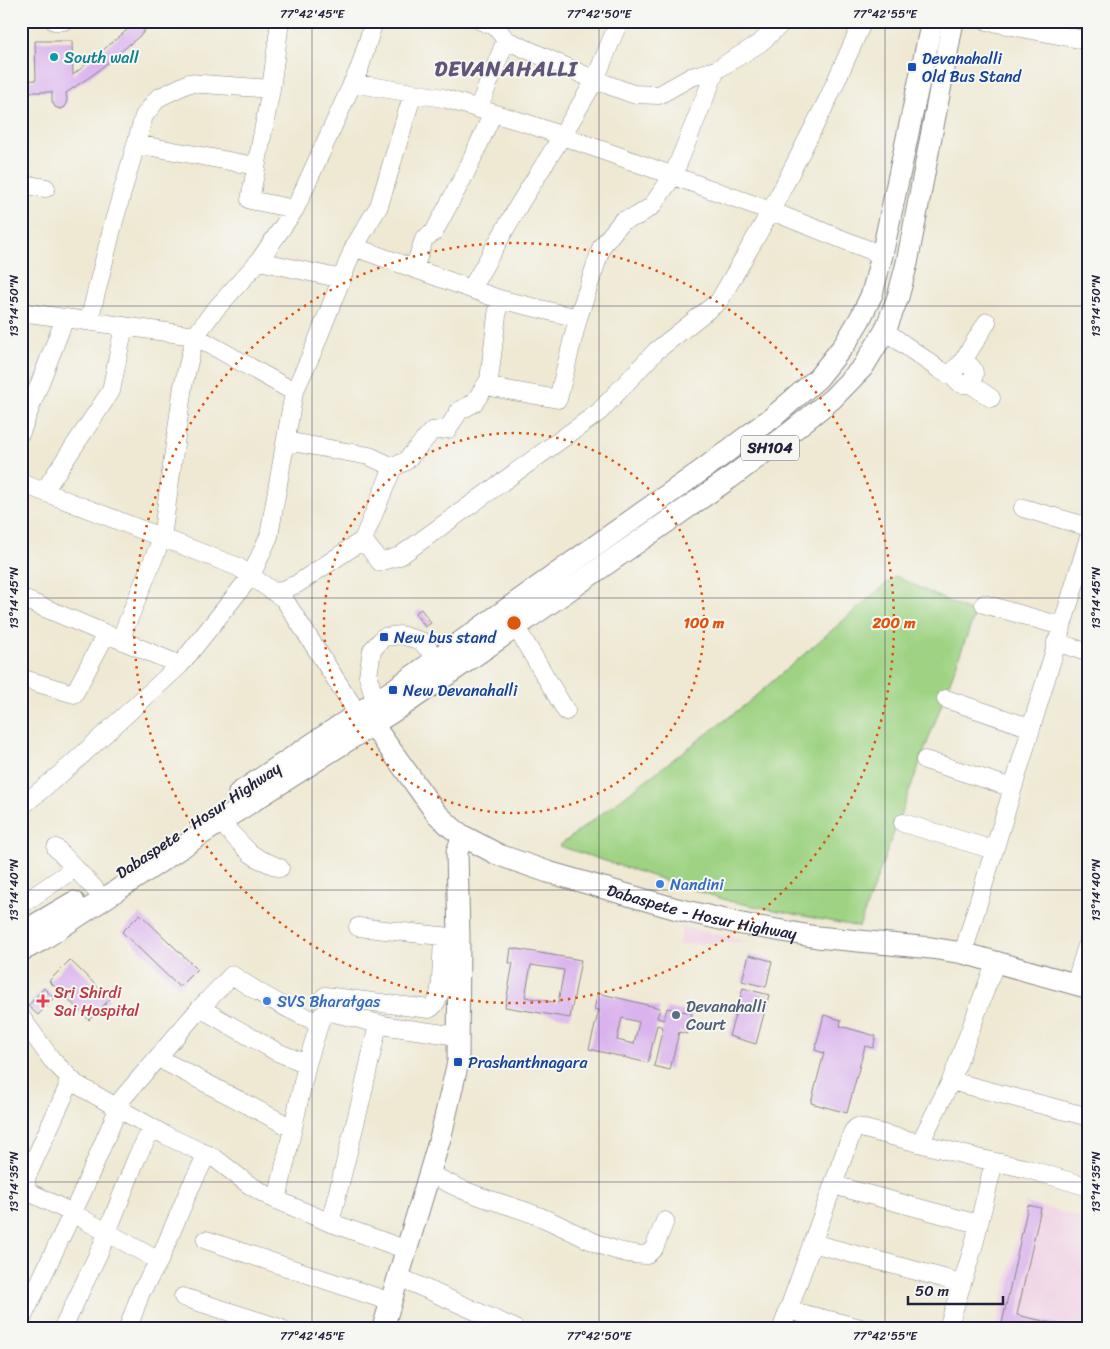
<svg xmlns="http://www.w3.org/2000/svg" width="1110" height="1349" font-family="Sriracha,sans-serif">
  <rect width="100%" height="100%" fill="#f6f6f2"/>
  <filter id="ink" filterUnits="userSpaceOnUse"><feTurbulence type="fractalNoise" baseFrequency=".02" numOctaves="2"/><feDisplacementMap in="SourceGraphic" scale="10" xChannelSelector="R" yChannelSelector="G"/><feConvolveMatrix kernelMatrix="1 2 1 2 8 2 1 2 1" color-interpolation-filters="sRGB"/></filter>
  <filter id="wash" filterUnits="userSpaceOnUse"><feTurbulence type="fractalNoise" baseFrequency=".0096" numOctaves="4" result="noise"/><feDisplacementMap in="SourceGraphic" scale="20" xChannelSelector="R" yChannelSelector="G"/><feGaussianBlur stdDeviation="1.12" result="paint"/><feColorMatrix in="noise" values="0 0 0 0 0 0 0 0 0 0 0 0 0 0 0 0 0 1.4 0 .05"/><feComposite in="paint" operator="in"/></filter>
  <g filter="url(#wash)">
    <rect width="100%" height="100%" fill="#efe9d3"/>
    <path fill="#f0d0e4" d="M682,927l66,14 -70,4z
      M1025,1202l64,18v108h-93z"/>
    <path fill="#9fd383" stroke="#607a5f" d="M895,576l80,38 -116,313 -130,-26 -170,-55 186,-141z"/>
    <g id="blocks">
      <path fill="#dab3ee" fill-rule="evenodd" d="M133,21h18l-9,13 -48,40 -28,19 1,7 -2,7 -5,2 -5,-2 -3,-6v-9h-31v-11l15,-1 -1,-39h37l1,34 53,-44z
        M421,609l10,14 -6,4 -10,-14z
        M140,914l57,55 -18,18 -57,-55z
        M511,948l70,12 -11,58 -65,-11 8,-44h-4zM531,965l33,5 -6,33 -33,-6z
        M749,955l23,6 -6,26 -24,-6z
        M70,960l40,39 -21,21 -40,-39z
        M44,988l10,10 -16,17 -10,-9z
        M743,988l26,7 -13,49 -27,-8z
        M598,993l62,15 -3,10 7,2 3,-12 25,5 -5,21 -8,-2 -9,38 -16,-4 9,-39 -6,-2 -9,38 -59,-14 10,-39 -5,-1zM622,1018l17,4 -5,22 -17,-4z
        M824,1015l17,5 -1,6 36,10 -3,12 -8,-2 -18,67 -36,-10 13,-50 -9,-3z
        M1028,1205l13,3 -24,107 57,13h-73z"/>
    </g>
  </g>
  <g filter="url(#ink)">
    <use href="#blocks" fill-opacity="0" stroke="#888687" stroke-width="1"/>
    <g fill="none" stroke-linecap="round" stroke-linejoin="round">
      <g stroke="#888687" stroke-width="19">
        <path id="minor" d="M54,21h10
          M280,21l-9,68 -21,111 45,9
          M481,21l14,5 11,14 89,40 38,14 26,1 32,-18 25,-7 44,-27 24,-22
          M987,21l102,20
          M352,83l91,15 86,26 242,87 111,44
          M478,109l28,-69
          M136,144l120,22
          M21,184l25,4
          M354,247l25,-41 34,-113
          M259,261l83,18
          M414,269l10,-30 10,-7 32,-60 27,-59
          M471,289l49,-86 42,-67 33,-56 24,-59
          M21,312l174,24 18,-24 46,-51 36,-52 65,-142 14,-46
          M89,321l25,-100 30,-105 14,-18 31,-15 82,6
          M885,331l55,39 13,7
          M954 374a10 10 0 1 1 20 0a10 10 0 1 1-20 0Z
          M961,364l26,-42
          M969,383l22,15
          M485,386l73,13 20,-81 24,-72 20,-25 15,-5 15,-10 21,-30 43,-106
          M294,392l19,-41 41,-104 145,52 79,19
          M21,432l44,-114
          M393,467l13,-6 26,-30 16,-2 11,-18 15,-8 15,-23 10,-81
          M21,483l217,84 46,32 74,115
          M44,491l67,-100 13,-65
          M1023,508l66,19
          M363,540l17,22 20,-6 199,-144 57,-61 63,-50 52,-90 57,-112 35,-78
          M275,593l22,-9 66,-44 30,-73 -24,-11 -83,-15
          M21,598l159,67
          M984,604l77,22
          M516,627l50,84
          M1056,642l33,11
          M21,678l53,16 32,-60
          M946,699l85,29
          M385,711l-10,-9 -7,-26 4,-26 12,-13 17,-2 20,6 16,18
          M925,760l88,28
          M21,807l50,-42 109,-100 71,-89 18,-40 25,-144 -99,-56 -12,50 -21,152 -42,102
          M220,822l30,31 9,6 21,9
          M903,823l91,27
          M56,848l39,41
          M21,905l54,-37
          M358,927l101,11
          M963,953l126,-416
          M441,980l2,-44
          M1075,984l14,-45
          M325,996l104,13c10,-5 11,-18 12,-29l18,1
          M200,1008l77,44 30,12
          M21,1017l31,43 24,24 89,51 51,24 32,25 22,13 56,24 81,29
          M158,1058l134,70
          M951,1081l138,36
          M115,1107l85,-99 32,-33c28,19 56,35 87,48
          M920,1143l31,-62 45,-120
          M429,1174c14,6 28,14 42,19 20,8 42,13 62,21 39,14 72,41 114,41l7,-7 11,-27
          M833,1185l145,39
          M25,1190l47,23 87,48
          M21,1197l4,-7 2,-14 40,-87 1,-11
          M277,1200l30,-136 15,-49 8,-3 58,14 70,10
          M330,1223l32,-127 16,-72
          M206,1240l185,62
          M812,1243l131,35 18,7
          M399,1277l115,51
          M183,1297l97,31
          M788,1310l73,18
          M21,1321l61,-128 36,-84
          M63,1328l38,-80 36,-91 15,-29
          M128,1328l13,-36 18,-31 31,-73 17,-34
          M782,1328l64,-179 7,-18 4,-4 120,31 47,10 65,19
          M948,1328l25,-80 21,-86"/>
      </g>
      <g stroke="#888687" stroke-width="23">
        <g id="major">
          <path id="s1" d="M362,717l11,8 63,88 16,15 11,8 36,19 49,17 129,37 65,15 75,13 114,11 32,5 126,35"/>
          <path d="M239,793l154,-103 312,-222 68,-51 45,-39 27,-34 15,-25 12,-25 10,-39 50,-234"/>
          <path d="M21,933l53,-31"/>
          <path d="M21,951l21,-11 178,-118 188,-120 322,-224 57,-43 45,-36 31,-32 22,-36 13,-34 9,-34 46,-242"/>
          <path d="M383,1328l58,-193 17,-73 1,-124 -2,-86 6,-16"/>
        </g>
      </g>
      <use href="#minor" stroke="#fff" stroke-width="18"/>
      <use href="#major" stroke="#fff" stroke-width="21"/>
    </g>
  </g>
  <path fill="none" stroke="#22223b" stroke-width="1" stroke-opacity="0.45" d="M26,21v1307M312,21v1307M599,21v1307M885,21v1307M21,306h1068M21,598h1068M21,890h1068M21,1182h1068"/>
  <g fill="none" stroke="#de560e" stroke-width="2.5" stroke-dasharray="2.5 5">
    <circle cx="514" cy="623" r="190"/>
    <circle cx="514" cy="623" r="380"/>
  </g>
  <circle fill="#0f9aa8" stroke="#f6f6f2" stroke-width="2" cx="54" cy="57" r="5"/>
  <g fill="#1a4fb4" stroke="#f6f6f2" stroke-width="2">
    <rect x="907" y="62" width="10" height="10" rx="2.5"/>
    <rect x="379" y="632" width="10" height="10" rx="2.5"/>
    <rect x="388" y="685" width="10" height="10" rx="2.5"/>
    <rect x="453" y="1057" width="10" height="10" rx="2.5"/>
  </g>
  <g fill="#3f7fe0" stroke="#f6f6f2" stroke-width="2">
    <circle cx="660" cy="884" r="5"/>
    <circle cx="267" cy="1001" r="5"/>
  </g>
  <path fill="#e0444e" stroke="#f6f6f2" stroke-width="2" d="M40.5 993.5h5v5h5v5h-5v5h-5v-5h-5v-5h5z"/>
  <circle fill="#5c6f8a" stroke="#f6f6f2" stroke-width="2" cx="676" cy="1015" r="5"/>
  <g text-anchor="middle" stroke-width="4" stroke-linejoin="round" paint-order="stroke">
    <rect fill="#f6f6f2" stroke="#626272" stroke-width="1" x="741" y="435.5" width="58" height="25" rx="4"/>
    <g font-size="15" font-weight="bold" fill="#22223b">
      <text x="770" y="453">SH104</text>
    </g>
    <g font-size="16" fill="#0d838f" stroke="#f6f6f2" text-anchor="start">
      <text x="64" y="63">South wall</text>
    </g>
    <g font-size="16" fill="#164399" stroke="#f6f6f2" text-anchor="start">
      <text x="922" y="64">Devanahalli<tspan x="922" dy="18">Old Bus Stand</tspan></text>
      <text x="394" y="643">New bus stand</text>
      <text x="403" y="696">New Devanahalli</text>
      <text x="468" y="1068">Prashanthnagara</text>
    </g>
    <g font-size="16" fill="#22223b" stroke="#f6f6f2">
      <text transform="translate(198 820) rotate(-34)" y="6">Dabaspete - Hosur Highway</text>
      <text dy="6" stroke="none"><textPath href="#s1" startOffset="409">Dabaspete - Hosur Highway</textPath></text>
    </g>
    <g font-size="16" fill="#366cbe" stroke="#f6f6f2" text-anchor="start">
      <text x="670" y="890">Nandini</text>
      <text x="277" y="1007">SVS Bharatgas</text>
    </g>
    <g font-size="16" fill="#be3a42" stroke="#f6f6f2" text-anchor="start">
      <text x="54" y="998">Sri Shirdi<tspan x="54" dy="18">Sai Hospital</tspan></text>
    </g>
    <g font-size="16" fill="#4e5e75" stroke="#f6f6f2" text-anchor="start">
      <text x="686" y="1012">Devanahalli<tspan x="686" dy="18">Court</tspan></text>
    </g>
    <g font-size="21" font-weight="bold" letter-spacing="1" fill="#62557a" stroke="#f6f6f2">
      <text x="506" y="76">DEVANAHALLI</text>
    </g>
  </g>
  <circle cx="514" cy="623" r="8" fill="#de560e" stroke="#f6f6f2" stroke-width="2.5"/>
  <g font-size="15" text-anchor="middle" font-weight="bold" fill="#de560e" stroke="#f6f6f2" stroke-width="4" stroke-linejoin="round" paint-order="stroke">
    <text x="704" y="628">100 m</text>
    <text x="894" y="628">200 m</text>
  </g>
  <rect width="1110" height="1349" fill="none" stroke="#f6f6f2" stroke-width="55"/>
  <path d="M908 1296v8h95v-8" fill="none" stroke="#22223b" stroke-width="2.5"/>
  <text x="915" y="1296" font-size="15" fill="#22223b" stroke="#f6f6f2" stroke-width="4" paint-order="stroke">50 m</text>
  <rect x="28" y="28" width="1054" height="1294" fill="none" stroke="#22223b" stroke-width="2"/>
  <g font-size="12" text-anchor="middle" fill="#22223b">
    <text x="312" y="18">77°42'45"E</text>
    <text x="599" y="18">77°42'50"E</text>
    <text x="885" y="18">77°42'55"E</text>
    <text transform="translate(14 306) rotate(-90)" y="4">13°14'50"N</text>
    <text transform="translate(1096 306) rotate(-90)" y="4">13°14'50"N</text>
    <text transform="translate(14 598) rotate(-90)" y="4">13°14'45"N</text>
    <text transform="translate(1096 598) rotate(-90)" y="4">13°14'45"N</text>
    <text transform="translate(14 890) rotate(-90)" y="4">13°14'40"N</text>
    <text transform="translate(1096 890) rotate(-90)" y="4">13°14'40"N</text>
    <text transform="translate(14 1182) rotate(-90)" y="4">13°14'35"N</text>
    <text transform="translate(1096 1182) rotate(-90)" y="4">13°14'35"N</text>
    <text x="312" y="1340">77°42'45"E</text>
    <text x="599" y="1340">77°42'50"E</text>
    <text x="885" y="1340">77°42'55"E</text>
  </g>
</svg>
